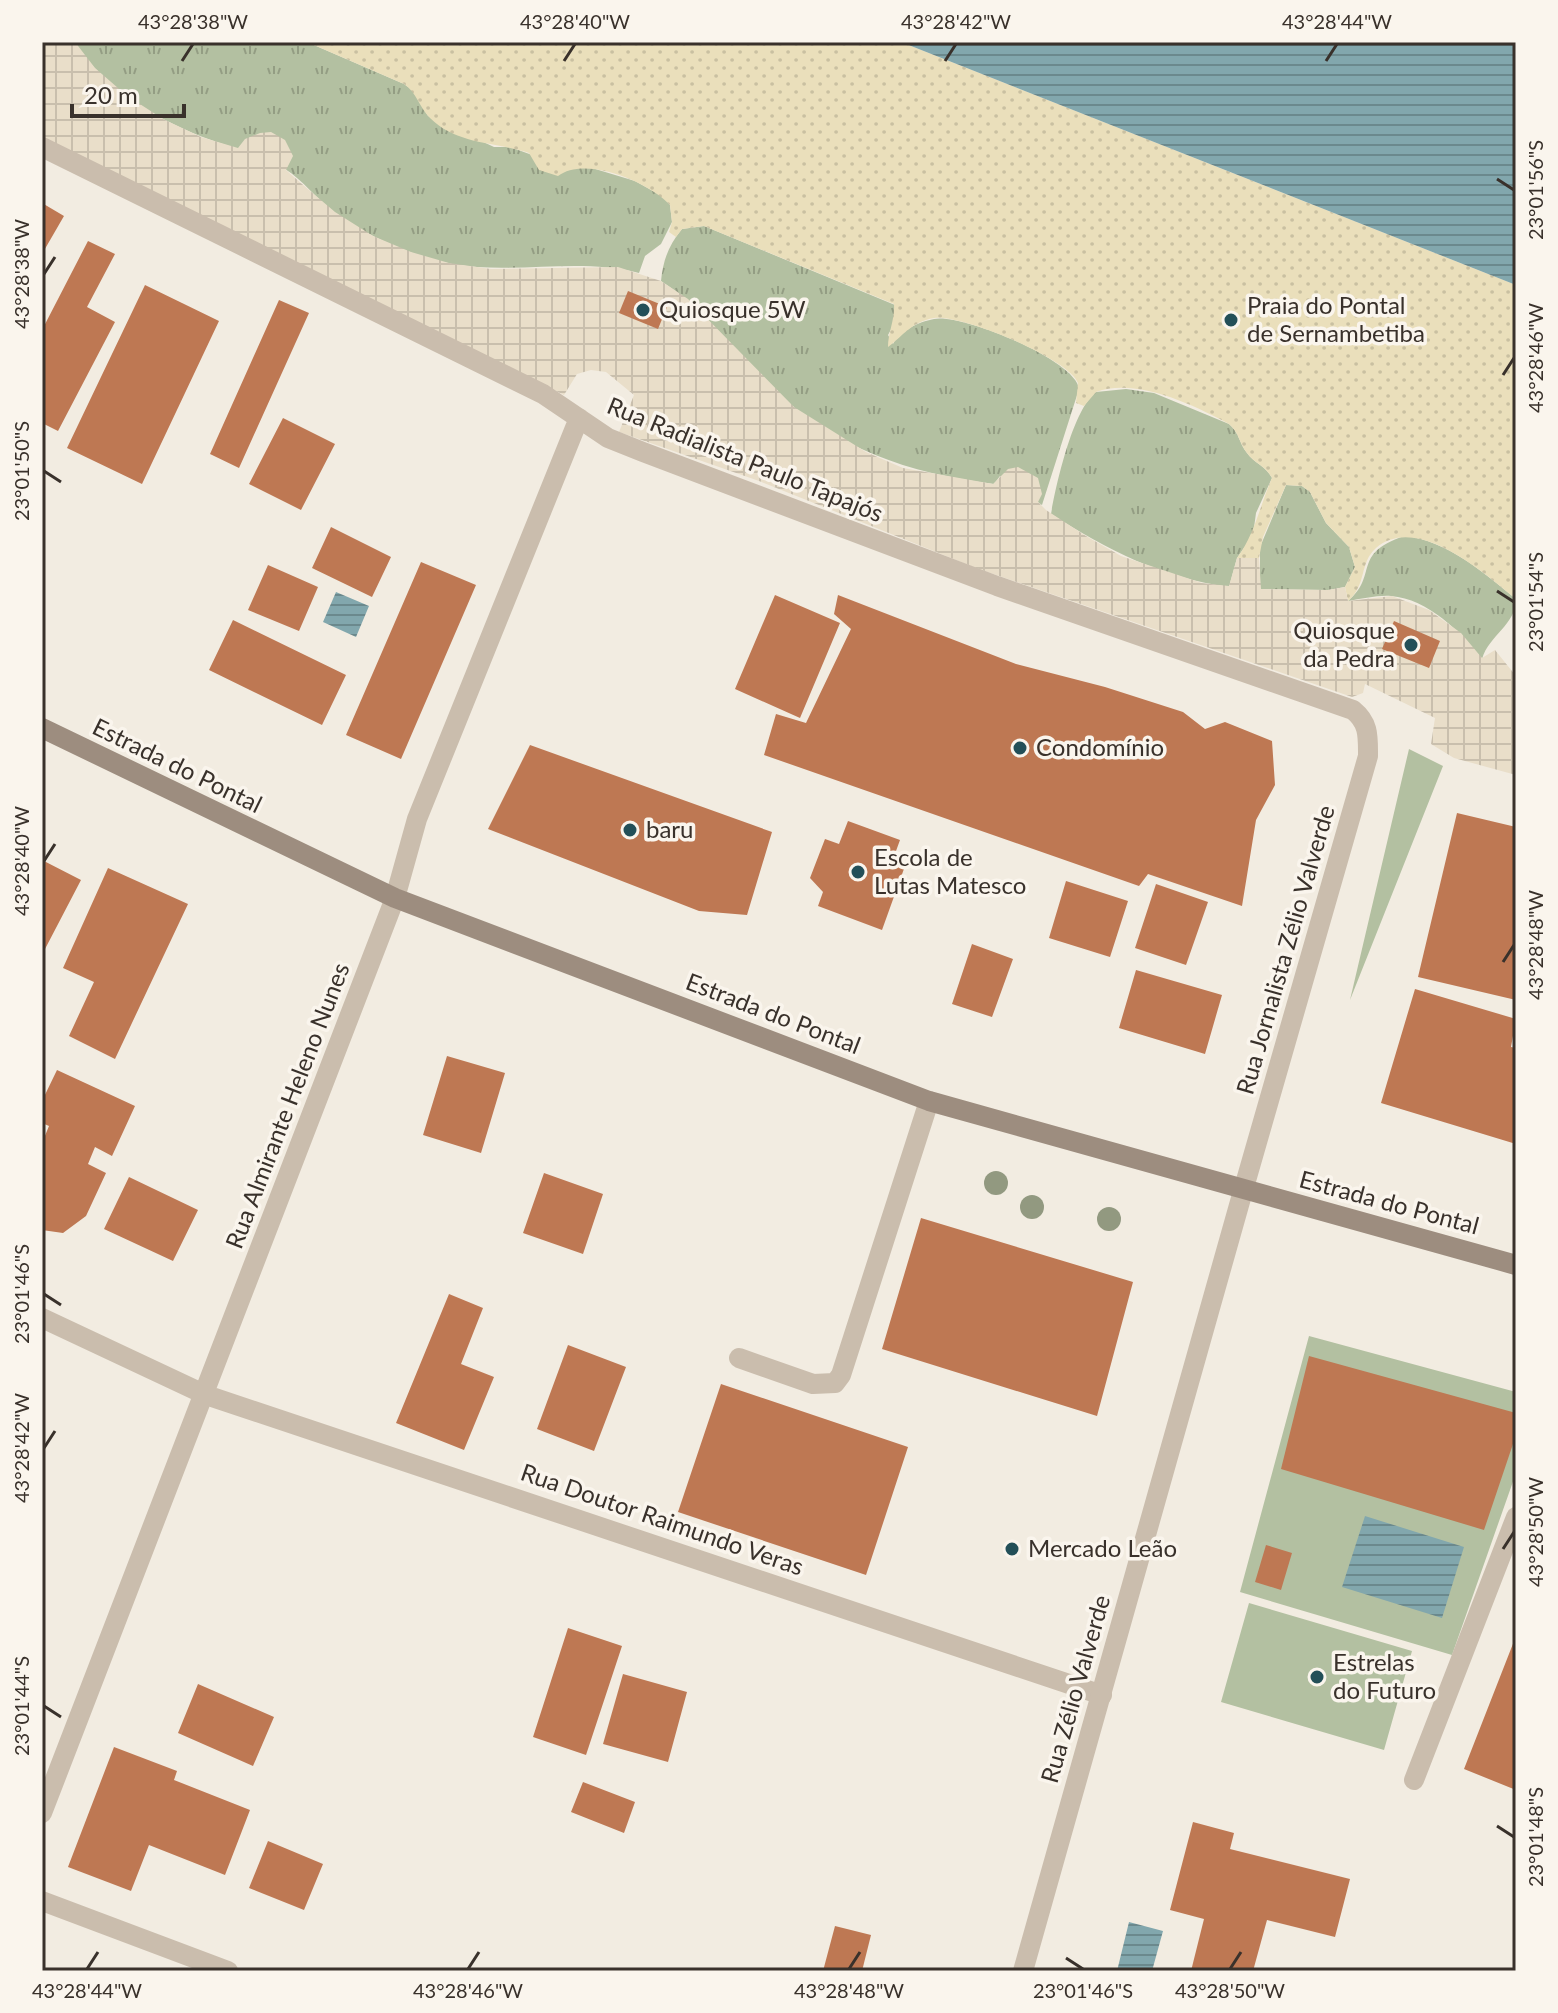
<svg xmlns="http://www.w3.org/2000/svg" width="1558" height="2013" font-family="Lato,sans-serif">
  <defs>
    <pattern id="grass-tufts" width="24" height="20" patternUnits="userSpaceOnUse" patternTransform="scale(2)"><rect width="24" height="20" fill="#b3c0a1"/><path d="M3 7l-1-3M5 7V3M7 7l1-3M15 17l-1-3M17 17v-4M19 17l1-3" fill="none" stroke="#939d83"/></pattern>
    <pattern id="sand-dots" width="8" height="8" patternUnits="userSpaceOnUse" patternTransform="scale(2)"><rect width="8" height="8" fill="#eadfbb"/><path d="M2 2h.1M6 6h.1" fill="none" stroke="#c9c0a1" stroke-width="1.8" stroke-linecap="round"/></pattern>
    <pattern id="plaza-grid" width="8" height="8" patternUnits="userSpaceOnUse" patternTransform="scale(2)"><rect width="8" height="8" fill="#e9dec9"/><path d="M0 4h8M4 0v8" fill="none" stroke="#c9bfad"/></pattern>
    <pattern id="water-rules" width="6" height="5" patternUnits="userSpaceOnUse" patternTransform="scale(2)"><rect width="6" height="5" fill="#82a7ad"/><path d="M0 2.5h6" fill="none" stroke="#6b898d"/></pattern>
  </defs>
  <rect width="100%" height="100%" fill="#f2ece1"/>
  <path fill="url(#grass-tufts)" d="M75,42h232l97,42 11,8 13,24 66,31h16l58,21 14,-3 53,16 27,15 8,9 2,17 -11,22 -16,12 -6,17c-61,-16 -125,2 -187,-9 -41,-8 -83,-27 -117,-51 -18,-13 -32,-33 -50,-44 -27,-16 -57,-22 -85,-33 -47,-19 -99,-50 -125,-94z
    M704,226l191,79v17l-7,13 5,9c7,-13 25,-22 41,-25 27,-6 142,41 145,70l-37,116 -42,-29 -6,8c-86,-11 -158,-35 -222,-96 -38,-36 -66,-78 -111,-107 2,-20 7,-35 21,-52z
    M1126,389l28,4 75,31c10,8 10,19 18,29 7,10 19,13 25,25l-16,35 -3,22 -16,23 -8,29c-66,-9 -122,-37 -178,-73 5,-29 22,-105 45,-122z
    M1286,485l16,1 8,6 16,31 23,24 6,20 -10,20 -17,3 -68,-1v-42z
    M1404,536c43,4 80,37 112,63 0,26 -27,36 -34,60 -21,-27 -54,-60 -91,-63 -13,-1 -30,3 -43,5 31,-26 3,-47 56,-65z"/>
  <path fill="url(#sand-dots)" d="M307,42h594l615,243v314c-32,-26 -99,-86 -140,-51 -17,15 -9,37 -28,53l-3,-14 10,-20 -6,-20 -23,-24 -16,-31 -8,-6 -16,-1 -23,52 -4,21h-22c18,-24 23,-53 35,-80 -6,-12 -18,-15 -25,-25 -8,-10 -8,-21 -18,-29 -35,-19 -93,-47 -133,-32l-12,14 -8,-3 2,-20c-10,-25 -117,-69 -144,-65 -23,4 -31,18 -46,29 0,-15 7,-27 6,-43l-190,-78 -22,3 -6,8 -7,-5 3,-10 -2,-17c-21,-23 -85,-50 -112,-29l-19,-6 -10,-17c-32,-11 -72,-8 -99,-35 -11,-11 -13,-25 -26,-34z"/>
  <path fill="#b3c0a1" d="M1409,749l34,17 -93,234z
    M1309,1336l207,56v81l-64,182 -212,-63z
    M1249,1603l163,48 -28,99 -163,-48z"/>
  <path fill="url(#plaza-grid)" d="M42,42h33l20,26 31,27 37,24 38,18 37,11 7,-9 15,-6 11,-1 14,8 8,16 -7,14 16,14 33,28 38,24 38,16 38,11 42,6 127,-2 43,14 27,18 106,108 72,45 37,16 90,16 15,-15 10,-2 20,11 4,16 -4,8 8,8 40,26 35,20 81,27 27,3 8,-28h22l2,31 67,1 17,-3 3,14 44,-5 37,14 32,23 21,25 13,-8 21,26v99l-62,-17 -23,-14 4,-26 -70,-34 -2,9 -11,4 -376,-129 -217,-87 -140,-49 15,-37 -28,-23 -15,-2 -14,4 -13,21 -522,-258z"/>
  <path fill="url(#water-rules)" d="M901,42h615v243z
    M336,592l33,14 -13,31 -33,-15z
    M1365,1516l99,31 -22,71 -100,-31z
    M1129,1922l34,9 -11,40h-35z"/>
  <path fill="#be7853" d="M42,203l22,13 -22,38z
    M88,241l27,13 -28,53 28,15 -57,109 -16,-8v-93z
    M145,285l74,36 -77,163 -75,-36z
    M628,291l39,16 -9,22 -39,-16z
    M279,300l30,13 -70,155 -29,-14z
    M283,418l52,26 -34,66 -52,-26z
    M331,527l60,30 -19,40 -60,-29z
    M421,562l55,23 -75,174 -55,-24z
    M268,565l50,22 -19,44 -51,-21z
    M775,595l65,28 -40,95 -65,-29z
    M838,595l178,69 89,23 78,25 22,17 20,-7 47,19 3,44 -19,35 -14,86 -94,-32 -9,12 -375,-131 12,-41 30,9 45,-94 -17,-15z
    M233,620l113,55 -24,50 -113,-55z
    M1394,621l46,20 -11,27 -47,-19z
    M530,745l242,87 -25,83 -48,-4 -211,-82z
    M1457,813l59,14v173l-98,-23z
    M848,821l52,19 -8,22 13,4 -23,64 -64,-24 5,-14 -13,-14 15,-39 14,5z
    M42,860l39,20 -36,69 -3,-1z
    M108,868l80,36 -73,155 -46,-23 25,-54 -31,-14z
    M1066,881l62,20 -18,56 -61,-19z
    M1156,884l52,18 -22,63 -51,-17z
    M972,944l41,15 -21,58 -40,-13z
    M1136,970l86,25 -17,59 -86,-26z
    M1415,989l101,30 -5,28 5,1v96l-135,-41z
    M447,1056l58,17 -24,80 -58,-18z
    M57,1070l78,36 -23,50 -17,-9 -7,17 18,9 -20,43 -23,17 -21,-3v-87l7,-17 -7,-3v-22z
    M544,1173l59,21 -20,60 -60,-21z
    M129,1177l69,33 -25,51 -69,-32z
    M921,1218l212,64 -36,134 -215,-67z
    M449,1294l34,14 -22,56 33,13 -30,73 -68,-27z
    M568,1345l58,22 -32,84 -57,-22z
    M1309,1356l207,57v22l-32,95 -203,-61z
    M721,1384l187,63 -42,128 -188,-63z
    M1266,1545l26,8 -11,37 -26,-8z
    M568,1628l54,18 -36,109 -53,-18z
    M1516,1636v154l-52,-21z
    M623,1674l64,18 -19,70 -65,-18z
    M198,1684l76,33 -21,49 -75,-33z
    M114,1747l63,24 -3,9 76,30 -25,65 -76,-30 -18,46 -63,-24z
    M583,1782l52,20 -11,31 -53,-21z
    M1193,1822l41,11 -4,16 120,30 -15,58 -68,-17 -14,51h-62l13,-52 -34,-9z
    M268,1841l55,23 -19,46 -55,-22z
    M835,1926l36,9 -9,36h-39z"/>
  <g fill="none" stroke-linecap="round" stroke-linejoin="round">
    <path stroke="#cabdad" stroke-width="20" d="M739,1358l74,26 22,-1 6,-8 88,-274
      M1414,1780l102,-263"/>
    <path stroke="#cabdad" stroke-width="20" d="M42,147l501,247 65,44 35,14 354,134 356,124c16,13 15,26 15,46l-125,435
      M42,1318l164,77 896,300
      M42,1813l353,-915 22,-79 162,-401
      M42,1901l186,70"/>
    <path stroke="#cabdad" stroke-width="20" d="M1023,1971l220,-780"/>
    <path stroke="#9d8d7f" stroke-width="20" d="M42,728l353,170 534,203 587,164"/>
  </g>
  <g fill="#929980">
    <circle cx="996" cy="1183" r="12"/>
    <circle cx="1032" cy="1207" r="12"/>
    <circle cx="1109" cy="1219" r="12"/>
  </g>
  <path fill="none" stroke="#39312b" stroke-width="3" d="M182,61l11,-17M564,61l11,-17M945,61l11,-17M1326,61l11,-17M1497,179l17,11M44,274l11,-17M1503,375l11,-17M44,471l17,11M1497,591l17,11M44,861l11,-17M1503,962l11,-17M44,1294l17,11M44,1448l11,-17M1503,1549l11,-17M44,1706l17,11M1497,1826l17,11M1066,1958l17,11M87,1969l11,-17M468,1969l11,-17M849,1969l11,-17M1230,1969l11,-17"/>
  <g fill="#234f58" stroke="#faf5ed" stroke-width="3">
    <circle cx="643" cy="310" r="8"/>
    <circle cx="1231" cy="320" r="8"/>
    <circle cx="1411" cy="645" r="8"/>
    <circle cx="1020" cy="748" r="8"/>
    <circle cx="630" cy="830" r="8"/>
    <circle cx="858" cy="872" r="8"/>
    <circle cx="1012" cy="1549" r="8"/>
    <circle cx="1317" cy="1677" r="8"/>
  </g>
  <g text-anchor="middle" stroke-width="7" stroke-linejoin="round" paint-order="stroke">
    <g font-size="24" fill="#39312b" stroke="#faf5ed" text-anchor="start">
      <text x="1247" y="314">Praia do Pontal<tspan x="1247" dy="28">de Sernambetiba</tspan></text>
      <text x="659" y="318">Quiosque 5W</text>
      <text x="1395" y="639" text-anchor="end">Quiosque<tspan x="1395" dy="28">da Pedra</tspan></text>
      <text x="1036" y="756">Condomínio</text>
      <text x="646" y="838">baru</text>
      <text x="874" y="866">Escola de<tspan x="874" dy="28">Lutas Matesco</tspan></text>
      <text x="1028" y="1557">Mercado Leão</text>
      <text x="1333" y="1671">Estrelas<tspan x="1333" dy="28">do Futuro</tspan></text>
    </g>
    <g font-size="24" fill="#39312b" stroke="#faf5ed">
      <text transform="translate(745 460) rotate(22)" y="8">Rua Radialista Paulo Tapajós</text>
      <text transform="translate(177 766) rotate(26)" y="8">Estrada do Pontal</text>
      <text transform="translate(1286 950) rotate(-74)" y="8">Rua Jornalista Zélio Valverde</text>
      <text transform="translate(773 1014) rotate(21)" y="8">Estrada do Pontal</text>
      <text transform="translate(288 1106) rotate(-69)" y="8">Rua Almirante Heleno Nunes</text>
      <text transform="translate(1389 1203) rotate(15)" y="8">Estrada do Pontal</text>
      <text transform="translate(662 1520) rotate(19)" y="8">Rua Doutor Raimundo Veras</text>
      <text transform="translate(1076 1689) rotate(-74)" y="8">Rua Zélio Valverde</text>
    </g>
  </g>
  <rect width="1558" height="2013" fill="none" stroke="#faf5ed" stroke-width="88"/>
  <path d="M72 104v12h112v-12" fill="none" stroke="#39312b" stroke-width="4"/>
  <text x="84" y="104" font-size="24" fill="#39312b" stroke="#faf5ed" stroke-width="6" paint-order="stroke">20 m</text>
  <rect x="44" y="44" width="1470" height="1925" fill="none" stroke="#39312b" stroke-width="3"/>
  <g font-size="20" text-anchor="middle" fill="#39312b">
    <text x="193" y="29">43°28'38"W</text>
    <text x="575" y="29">43°28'40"W</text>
    <text x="956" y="29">43°28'42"W</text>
    <text x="1337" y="29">43°28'44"W</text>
    <text transform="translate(1536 190) rotate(-90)" y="7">23°01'56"S</text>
    <text transform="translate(22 274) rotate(-90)" y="7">43°28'38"W</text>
    <text transform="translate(1536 358) rotate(-90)" y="7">43°28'46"W</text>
    <text transform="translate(22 471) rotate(-90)" y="7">23°01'50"S</text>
    <text transform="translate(1536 602) rotate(-90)" y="7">23°01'54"S</text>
    <text transform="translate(22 861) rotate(-90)" y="7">43°28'40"W</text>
    <text transform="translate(1536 945) rotate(-90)" y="7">43°28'48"W</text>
    <text transform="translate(22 1294) rotate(-90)" y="7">23°01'46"S</text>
    <text transform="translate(22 1448) rotate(-90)" y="7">43°28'42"W</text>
    <text transform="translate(1536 1532) rotate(-90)" y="7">43°28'50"W</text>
    <text transform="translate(22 1706) rotate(-90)" y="7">23°01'44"S</text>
    <text transform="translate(1536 1837) rotate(-90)" y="7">23°01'48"S</text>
    <text x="87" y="1998">43°28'44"W</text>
    <text x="468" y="1998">43°28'46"W</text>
    <text x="849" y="1998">43°28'48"W</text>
    <text x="1083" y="1998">23°01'46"S</text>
    <text x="1230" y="1998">43°28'50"W</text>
  </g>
</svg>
